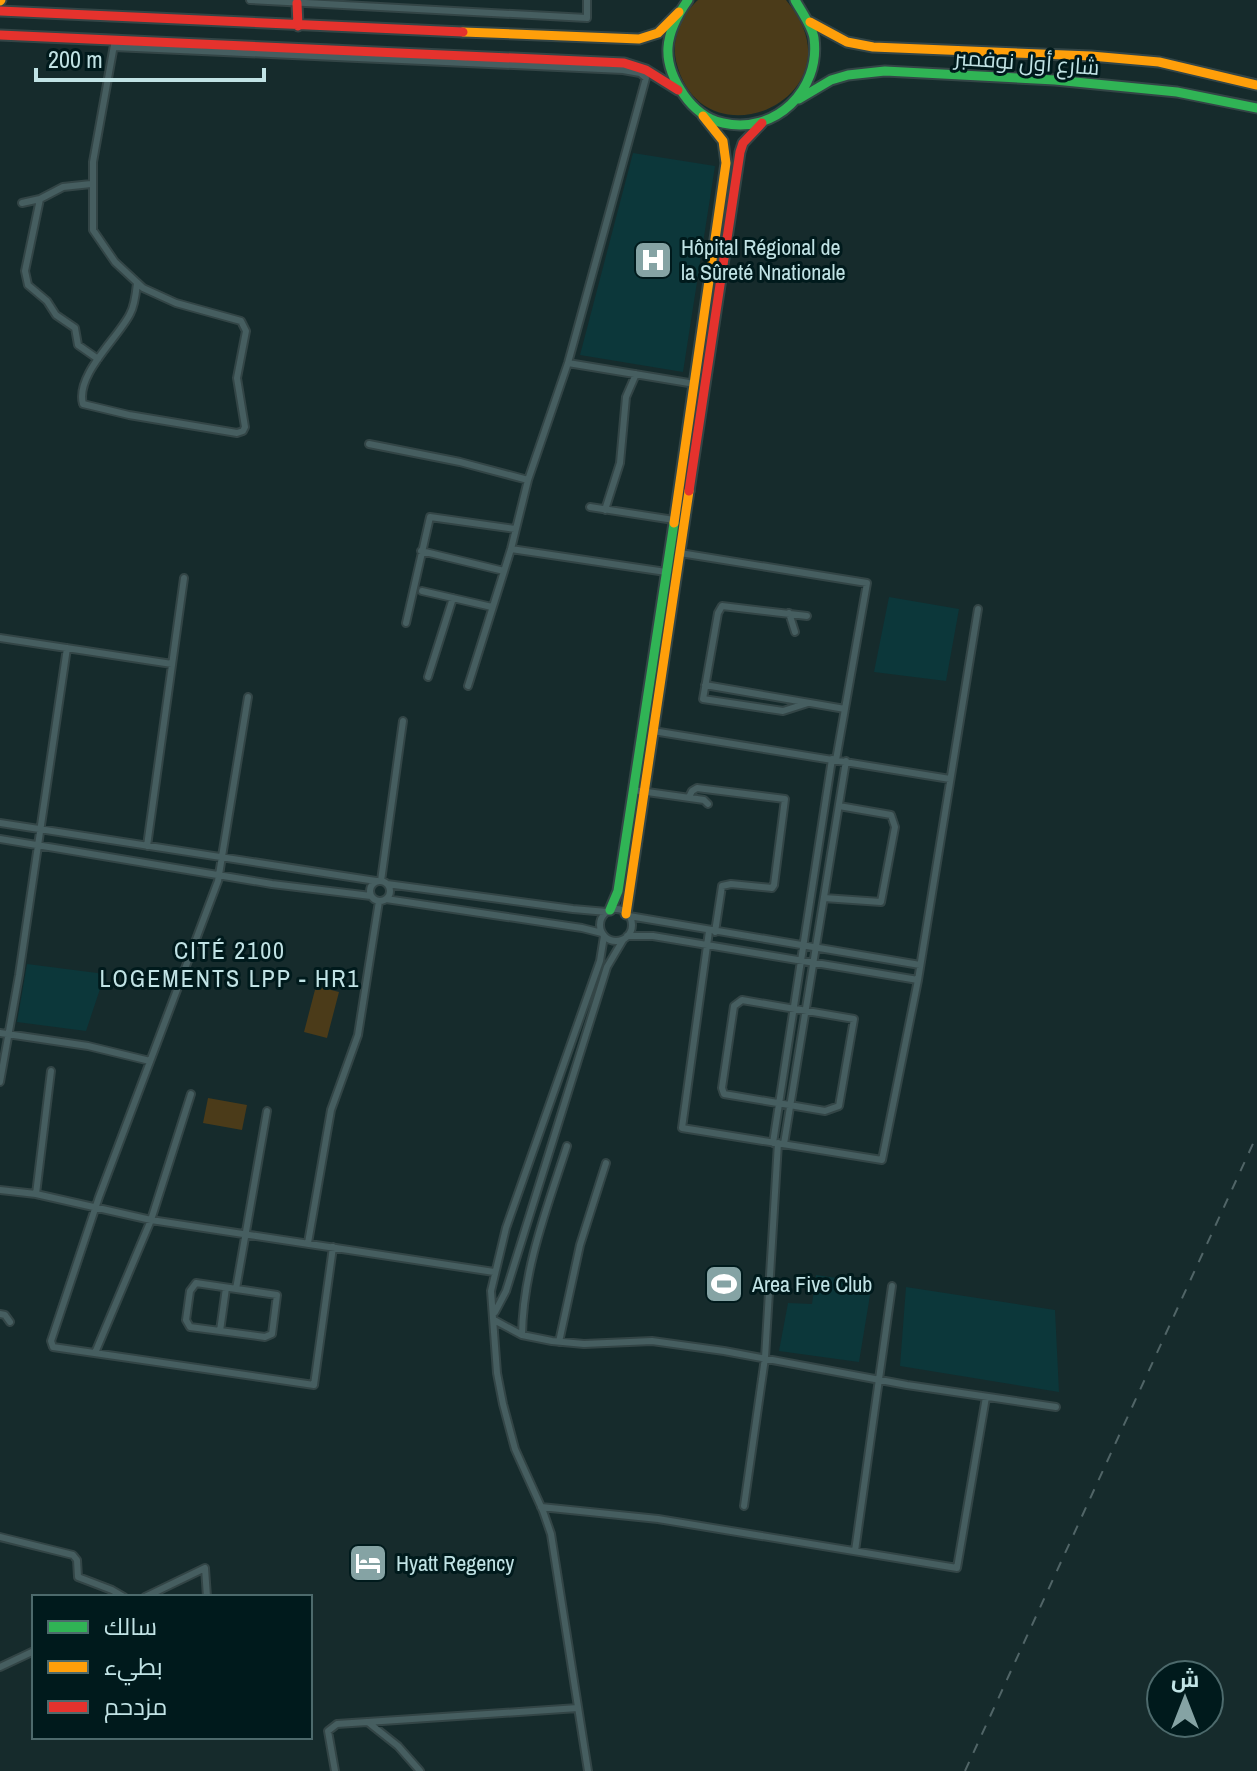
<svg xmlns="http://www.w3.org/2000/svg" width="1257" height="1771" font-family="'Archivo Narrow',Cairo,sans-serif">
  <rect width="100%" height="100%" fill="#162b2c"/>
  <path fill="#0c373a" d="M633,153l82,13 -32,206 -103,-17z
    M889,597l70,12 -13,72 -72,-9z
    M27,964l78,10 -19,57 -69,-9z
    M816,1275l56,8 -13,79 -80,-11 9,-48 24,1z
    M906,1287l149,23 4,82 -159,-26z"/>
  <path fill="#4b3b19" d="M698,0h88c81,95 -84,171 -110,61 -5,-22 6,-47 22,-61z
    M316,986l23,6 -12,46 -23,-6z
    M208,1098l39,7 -5,25 -39,-7z"/>
  <g fill="none" stroke-linecap="round" stroke-linejoin="round">
    <g stroke="#334546" stroke-width="10">
      <path id="street" d="M250,0l337,18v-18
        M114,45l-21,117v68l22,32 28,26 33,15 65,18 5,10 -9,47 8,49 -2,4 -6,2 -108,-18 -46,-11c-8,-29 35,-66 47,-90 5,-9 6,-21 7,-31
        M114,47l509,23 17,3 6,5 -78,285 -40,117 -17,69 -43,137
        M40,199l-15,72 3,14 19,16 9,14 19,13 3,17 20,14
        M22,203l18,-4 23,-12 28,-3
        M568,363l127,21
        M369,444l91,18 68,18
        M590,507l84,13
        M605,510l15,-47 6,-66 10,-23
        M511,549l155,23
        M421,551l83,20
        M680,553l187,30 -31,177
        M422,591l70,16
        M789,613l6,19
        M807,616l-85,-10 -4,7 -15,86 80,12 25,-8
        M406,623l24,-106 85,12
        M0,638l172,26
        M428,677l25,-79
        M705,685l140,24
        M248,697l-30,184 -119,316 -48,144 2,6 261,38 19,-138
        M653,731l297,48
        M633,790l71,10 4,4
        M689,797l3,-6 5,-3 88,11 -11,86 -2,3 -41,-4 -9,2 -7,46
        M0,823l376,58
        M0,839l272,45 99,12
        M147,846l37,-268
        M370 891a10 10 0 1 1 20 0a10 10 0 1 1-20 0Z
        M381,881l22,-160
        M387,884l186,25 34,3
        M824,898l57,4 14,-75 -4,-12 -52,-9
        M386,899l196,29 20,5
        M600 925a16 16 0 1 1 32 0a16 16 0 1 1-32 0Z
        M629,916l291,49
        M709,931l-27,197 200,32 36,-180 60,-371
        M627,936h26l265,44
        M742,1000l112,19 -15,87 -14,5 -101,-17 -2,-6 12,-82z
        M0,1033l88,13 62,15
        M0,1082l19,-107 48,-327
        M773,1143l59,-384
        M784,1144l62,-383
        M0,1190l36,4 115,26 343,52
        M36,1194l15,-123
        M308,1243l23,-133 27,-75 21,-134
        M196,1283l81,12 -5,39 -7,3 -75,-10 -4,-7 4,-29z
        M236,1289l31,-178
        M495,1312l11,-21 101,-324 16,-27
        M0,1314l5,1 5,7
        M494,1320l28,15 30,6 32,3 68,-3 72,10 183,34 149,22
        M220,1331l6,-43
        M522,1335c1,-66 25,-127 45,-189
        M559,1342l21,-97 26,-82
        M95,1353l56,-133 40,-126
        M744,1506l21,-148 13,-215
        M541,1507l117,12 299,49 29,-171
        M0,1537l73,18 4,5 1,17 34,13 12,7
        M855,1551l37,-265
        M145,1597l60,-29 2,29
        M0,1667l34,-16
        M369,1723l29,23 22,25
        M335,1771l-7,-40 9,-7 241,-16
        M588,1771l-37,-237 -8,-23 -28,-62 -12,-45 -6,-31 -6,-82 15,-63 94,-267 4,-25"/>
    </g>
    <g stroke="#334546" stroke-width="13">
      <path id="fast" d="M688,0c-24,34 -28,61 -4,95 9,13 23,25 39,28 52,12 98,-33 91,-85 -2,-12 -13,-27 -19,-38
        M799,99l32,-19 17,-5 37,-4 170,9 122,12 80,16
        M610,910l8,-19 56,-368"/>
    </g>
    <g stroke="#334546" stroke-width="13">
      <path id="slow" d="M0,1l1,-1
        M810,22l37,20 26,5 218,9 68,6 98,23
        M463,32l176,7 19,-6 21,-21
        M674,523l52,-360 -3,-22 -20,-25
        M626,914l63,-423"/>
    </g>
    <g stroke="#334546" stroke-width="13">
      <path id="jam" d="M297,3l1,23
        M0,11l463,21
        M0,35l624,28 22,7 32,20
        M689,491l51,-339 3,-9 19,-20"/>
    </g>
    <use href="#street" stroke="#465e60" stroke-width="6"/>
    <use href="#fast" stroke="#30b455" stroke-width="9"/>
    <use href="#slow" stroke="#ff9f0a" stroke-width="9"/>
    <use href="#jam" stroke="#e5322d" stroke-width="9"/>
    <path stroke="#516567" stroke-width="2" stroke-dasharray="10 10" stroke-linecap="butt" d="M965,1771l292,-636"/>
  </g>
  <defs>
    <g id="hospital-square" transform="scale(2)"><rect x="-9" y="-9" width="18" height="18" rx="4" fill="#85a3a4" stroke="#001a1c"/><path d="M-5-5h3v3.5h4V-5h3V5h-3V1.5h-4V5h-3Z" fill="#fff"/></g>
    <g id="stadium-square" transform="scale(2)"><rect x="-9" y="-9" width="18" height="18" rx="4" fill="#85a3a4" stroke="#001a1c"/><path d="M0-5a6.5 5 0 1 0 0 10a6.5 5 0 1 0 0-10ZM-3.5-1.8h7v3.6h-7Z" fill="#fff"/></g>
    <g id="hotel-square" transform="scale(2)"><rect x="-9" y="-9" width="18" height="18" rx="4" fill="#85a3a4" stroke="#001a1c"/><path d="M-6-4.5h1.5V1H6V5H4.5V3h-9V5H-6ZM-4 0a1.8 1.8 0 1 1 3.6 0ZM.5 0V-2.5h3Q6-2.5 6 0Z" fill="#fff"/></g>
  </defs>
  <g fill-rule="evenodd">
    <use href="#hospital-square" x="653" y="260"/>
    <use href="#stadium-square" x="724" y="1284"/>
    <use href="#hotel-square" x="368" y="1563"/>
  </g>
  <g text-anchor="middle" stroke-width="6" stroke-linejoin="round" paint-order="stroke">
    <g font-size="22" fill="#c1e3e5" stroke="#001a1c">
      <text transform="translate(1027 62) rotate(4)" y="8">شارع أول نوفمبر</text>
    </g>
    <g font-size="22" fill="#c1e3e5" stroke="#001a1c" text-anchor="start">
      <text x="681" y="255">Hôpital Régional de<tspan x="681" dy="25">la Sûreté Nnationale</tspan></text>
      <text x="752" y="1292">Area Five Club</text>
      <text x="396" y="1571">Hyatt Regency</text>
    </g>
    <g font-size="24" letter-spacing="2" fill="#c1e3e5" stroke="#001a1c">
      <text x="230" y="959">CITÉ 2100<tspan x="230" dy="28">LOGEMENTS LPP - HR1</tspan></text>
    </g>
  </g>
  <rect x="32" y="1595" width="280" height="144" fill="#001a1c" stroke="#4d6a6c" stroke-width="2"/>
  <rect x="48" y="1621" width="40" height="12" fill="#30b455" stroke="#4d6a6c" stroke-width="2"/>
  <text x="104" y="1635" font-size="24" fill="#c1e3e5">سالك</text>
  <rect x="48" y="1661" width="40" height="12" fill="#ff9f0a" stroke="#4d6a6c" stroke-width="2"/>
  <text x="104" y="1675" font-size="24" fill="#c1e3e5">بطيء</text>
  <rect x="48" y="1701" width="40" height="12" fill="#e5322d" stroke="#4d6a6c" stroke-width="2"/>
  <text x="104" y="1715" font-size="24" fill="#c1e3e5">مزدحم</text>
  <g transform="translate(1185 1699)"><circle r="38" fill="#001a1c" stroke="#4d6a6c" stroke-width="2"/>
  <path d="M0-6L14 30L0 20L-14 30Z" fill="#85a3a4"/>
  <text y="-12" font-size="22" font-weight="bold" text-anchor="middle" fill="#c1e3e5">ش</text>
  </g>
  <path d="M36 68v12h228v-12" fill="none" stroke="#c1e3e5" stroke-width="4"/>
  <text x="48" y="68" font-size="24" fill="#c1e3e5" stroke="#001a1c" stroke-width="6" paint-order="stroke">200 m</text>
</svg>
